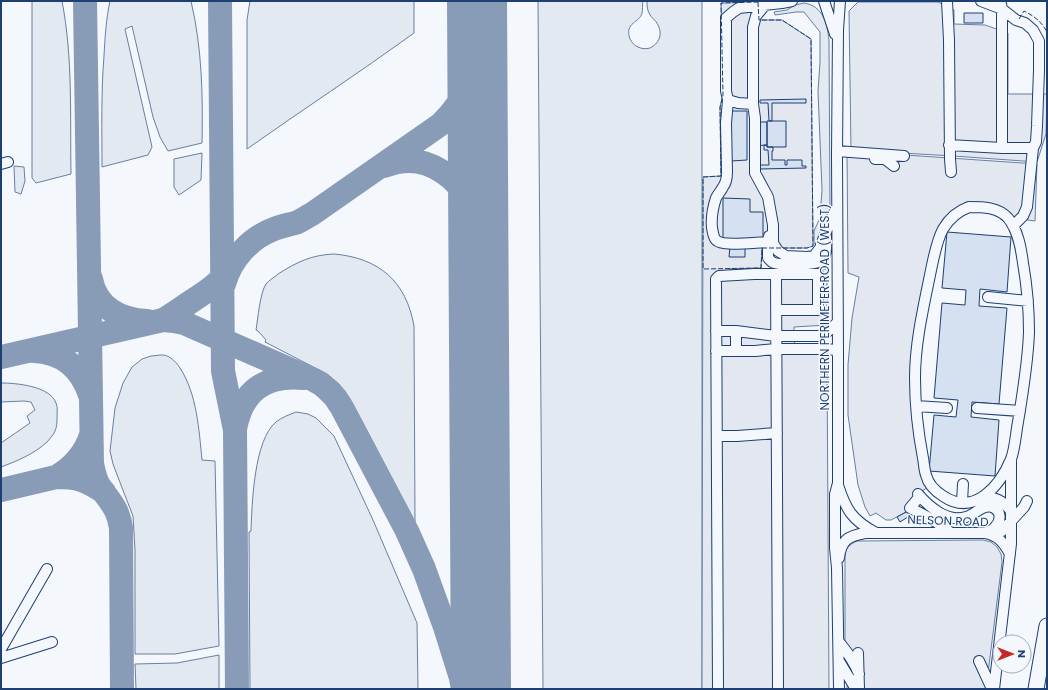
<svg xmlns="http://www.w3.org/2000/svg" width="1048" height="690" font-family="Poppins,sans-serif">
  <rect width="100%" height="100%" fill="#f4f7fb"/>
  <path fill="#e3e9f0" stroke="#687fa3" d="M32,1h30c11,57 8,115 9,173l-35,9 -4,-5z
    M110,1h81c11,47 12,94 11,142l-34,8 -8,-14 -7,-20 -21,-91 -7,3 27,118 -4,8 -46,12c0,-37 -1,-74 2,-111 1,-18 2,-37 6,-55z
    M250,1h164v32c-55,40 -112,77 -167,116v-129z
    M538,1h105c-1,4 0,9 -1,12 -2,10 -18,9 -12,26 2,4 5,7 8,8 4,2 8,2 12,1 9,-4 13,-14 8,-23 -2,-5 -7,-7 -9,-12 -2,-4 -2,-8 -2,-12h55v688h-159z
    M804,3c19,3 23,20 25,37l1,171 -13,33 -3,-1v-12l6,-13 2,-28 -4,-99 2,-29v-30l-16,-20h-8l-21,3 -1,-3 13,-2 8,-5z
    M202,153l-1,27 -22,15 -5,-8v-28z
    M14,166l10,1 1,14 -4,13 -6,-2z
    M334,254c45,4 72,27 80,72l1,196 -62,-118 -14,-20 -12,-10 -62,-32 1,-2 -8,-9 -2,-1c2,-12 4,-37 10,-46 3,-4 9,-7 12,-10 19,-12 33,-19 56,-20z
    M161,355c2,0 4,0 6,1 5,2 10,7 13,12 17,26 19,62 22,92l13,1 4,185 -44,8h-40v-104l-2,-34 -12,-31 -8,-21 -3,-13 5,-43 8,-25 9,-16 10,-8 9,-3z
    M1,383c15,0 49,3 55,20 2,4 1,10 1,15 0,12 -2,15 -10,24 -13,12 -30,19 -46,25v-24l29,-20 -3,-7 8,-6 -4,-8 -7,-1 -23,1z
    M296,412l12,2 8,4 18,18 39,84 44,103 1,66h-168l-1,-157 2,-1c1,-28 3,-91 25,-109 6,-5 13,-7 20,-10z
    M219,655v34h-83l-1,-25 42,-1z"/>
  <path fill="#e3e8f0" stroke="#687fa3" d="M758,2l1,18h23l29,19 2,207 -6,2h-45l-1,20 -32,1h98v56l-33,2 1,27h27l4,3 1,3 2,329h-127l1,-512 18,-1 -1,-69 3,-12 -2,-92z
    M858,2h80l16,8v14l31,1 23,8v61h39l-1,40 -9,28 -84,-6 -102,-6 -2,-139z
    M847,151l190,13 -2,57 -28,-4 -9,-6h-38l-20,24 -25,143 16,107 -19,13 -4,13 -17,9h-5l-10,-7 -6,3 -5,-9 -7,-22 -10,-70v-50l4,-47 7,-41 -11,-4z
    M983,540l8,2 6,5 4,7 1,8 -16,127h-139v-9l-2,-2v-122l1,-6 3,-4 4,-3 4,-2z"/>
  <g fill="none" stroke-linecap="round" stroke-linejoin="round">
    <path stroke="#889bb7" stroke-width="24" d="M85,1l7,463c2,8 3,16 8,23 11,16 18,21 21,41l1,161
      M220,1l3,370 12,59 2,259
      M384,166c8,-3 16,-5 25,-5 24,0 48,17 59,39 4,9 6,19 10,29
      M91,279c5,28 29,41 56,42
      M224,284c7,-25 26,-46 50,-55 7,-3 14,-4 21,-6 6,-2 11,-6 17,-9l129,-90c11,-11 21,-23 27,-38 4,-11 6,-22 9,-33
      M163,320l11,1 10,2 130,57 7,4 7,6 7,7 6,9 66,125 17,38 21,58 16,51 2,11
      M34,351c29,1 47,17 56,44
      M1,357l162,-37c9,-5 17,-11 26,-17 15,-10 28,-18 40,-32
      M235,429c7,-38 30,-55 69,-51
      M91,435c-6,19 -18,32 -35,42 22,0 30,3 48,15
      M1,490l55,-13"/>
    <path stroke="#889bb7" stroke-width="60" d="M477,1l4,688"/>
  </g>
  <path fill="#d5e0f0" stroke="#1d3f73" d="M964,13h19v10h-19z
    M806,99v4h-34v18h-3l-1,-18h-8v-3z
    M730,111h17v49l-16,1z
    M767,121h19v26h-19z
    M751,122h16v23l-16,1z
    M764,145h3v2h6v4h-1v9h13v5h2v-5h15v6h4v2l-46,1v-4h9l-1,-15h-4z
    M723,198l27,1v13h13v27h-40z
    M947,232l64,5 -4,55 -27,-3 -1,17 28,2 -8,96 -27,-2 -1,15 28,3 -4,56 -66,-5 5,-56 22,2 2,-17 -24,-2 8,-95 23,2 1,-15 -24,-2z
    M730,246h15v11h-16z
    M908,511l3,4 -11,7 -3,-5z"/>
  <g fill="none" stroke-linecap="round" stroke-linejoin="round">
    <g stroke="#1d3f73" stroke-width="12">
      <path id="minor" d="M824,1l11,33
        M947,1l2,39 1,119 1,13
        M981,1l21,8 14,11 9,3 8,7 6,11v29l-2,56 -1,16 -3,6 -6,59 -4,9 -10,10
        M1001,4l1,5v139
        M765,5l-9,11 -3,11v77l2,14v55l13,24 5,28v18l5,8 8,5 21,1 7,-1 6,-8 11,-29 5,-10
        M728,100l-2,23 1,49c0,5 -1,11 -4,15 -2,4 -5,7 -7,11 -3,9 -5,20 -4,30 1,4 1,9 4,12 6,7 41,2 52,2
        M753,104l-15,-1 -10,-3 -2,-9v-73l7,-6 6,-4 43,-5 10,-2
        M949,145l53,3h31
        M837,151l67,5
        M875,159h10l9,7
        M1,164l7,-2
        M969,207c14,0 29,0 39,11 10,12 13,30 15,45 4,23 6,46 6,69 -1,30 -6,60 -11,90 -2,10 -3,27 -7,37 -11,27 -37,58 -68,37 -8,-5 -15,-13 -17,-21 -2,-6 -2,-12 -3,-17 -5,-26 -8,-53 -8,-80 0,-34 8,-69 15,-103 3,-14 6,-33 13,-46 6,-10 15,-18 26,-22z
        M769,236l-1,6v16c1,1 3,3 4,4 6,4 42,3 48,-1 8,-6 6,-16 6,-24
        M776,274l2,415
        M988,297l40,4
        M716,331h20l40,5h43l8,-4 11,-10
        M736,331v20
        M716,351h39l21,-2h47l15,1
        M916,406l31,2
        M977,408l43,3
        M717,436h20l40,-3
        M838,485c8,25 14,35 38,48
        M918,494c11,13 30,29 48,23 9,-2 16,-13 26,-10 9,3 10,13 3,20 -2,3 -6,4 -10,6
        M920,496l-10,12c15,7 28,14 41,25
        M982,497c14,0 20,3 29,14
        M962,502l1,-18
        M989,533l13,-2 22,-24 3,-6
        M839,558c2,-18 9,-22 26,-25h120c13,2 19,10 25,21
        M839,642c9,11 15,19 20,32
        M1,649l46,-80
        M858,653l1,36
        M1,658l51,-16
        M839,661l15,25v3
        M979,661l13,28
        M718,689l-2,-410 3,-3 35,-2h64v36h-42
        M839,689l-2,-121 -2,-20v-54l3,-11v-133l-1,-195 1,-125 2,-29
        M994,689l15,-128 2,-17v-85"/>
    </g>
    <g stroke="#1d3f73" stroke-width="17">
      <path id="highway" d="M1036,689l11,-63"/>
    </g>
    <use href="#minor" stroke="#f4f7fb" stroke-width="10"/>
    <use href="#highway" stroke="#f4f7fb" stroke-width="15"/>
    <path stroke="#1d3f73" stroke-width="1" stroke-dasharray="5 2" stroke-linecap="butt" d="M758,2l1,18h23l29,19 2,207 -6,2h-45l-1,20 -58,1v-92l18,-1 -1,-69 3,-12 -2,-92z
      M1019,19l5,-8c10,5 18,11 23,21"/>
  </g>
  <g text-anchor="middle" stroke-width="3" stroke-linejoin="round" paint-order="stroke">
    <g font-size="12" fill="#1d3f73" stroke="#f4f7fb">
      <text transform="translate(825 307) rotate(-90)" y="4">NORTHERN PERIMETER ROAD (WEST)</text>
      <text transform="translate(948 521) rotate(2)" y="4">NELSON ROAD</text>
    </g>
  </g>
  <rect width="1048" height="690" fill="none" stroke="#1d3f73" stroke-width="4"/>
  <g transform="translate(1012 654) rotate(90)"><circle r="19" fill="#f4f7fb" stroke="#9eadc5"/>
  <path d="M0-3L7 15L0 10L-7 15Z" fill="#c62828"/>
  <text y="-6" font-size="11" font-weight="bold" text-anchor="middle" fill="#1d3f73">N</text>
  </g>
</svg>
